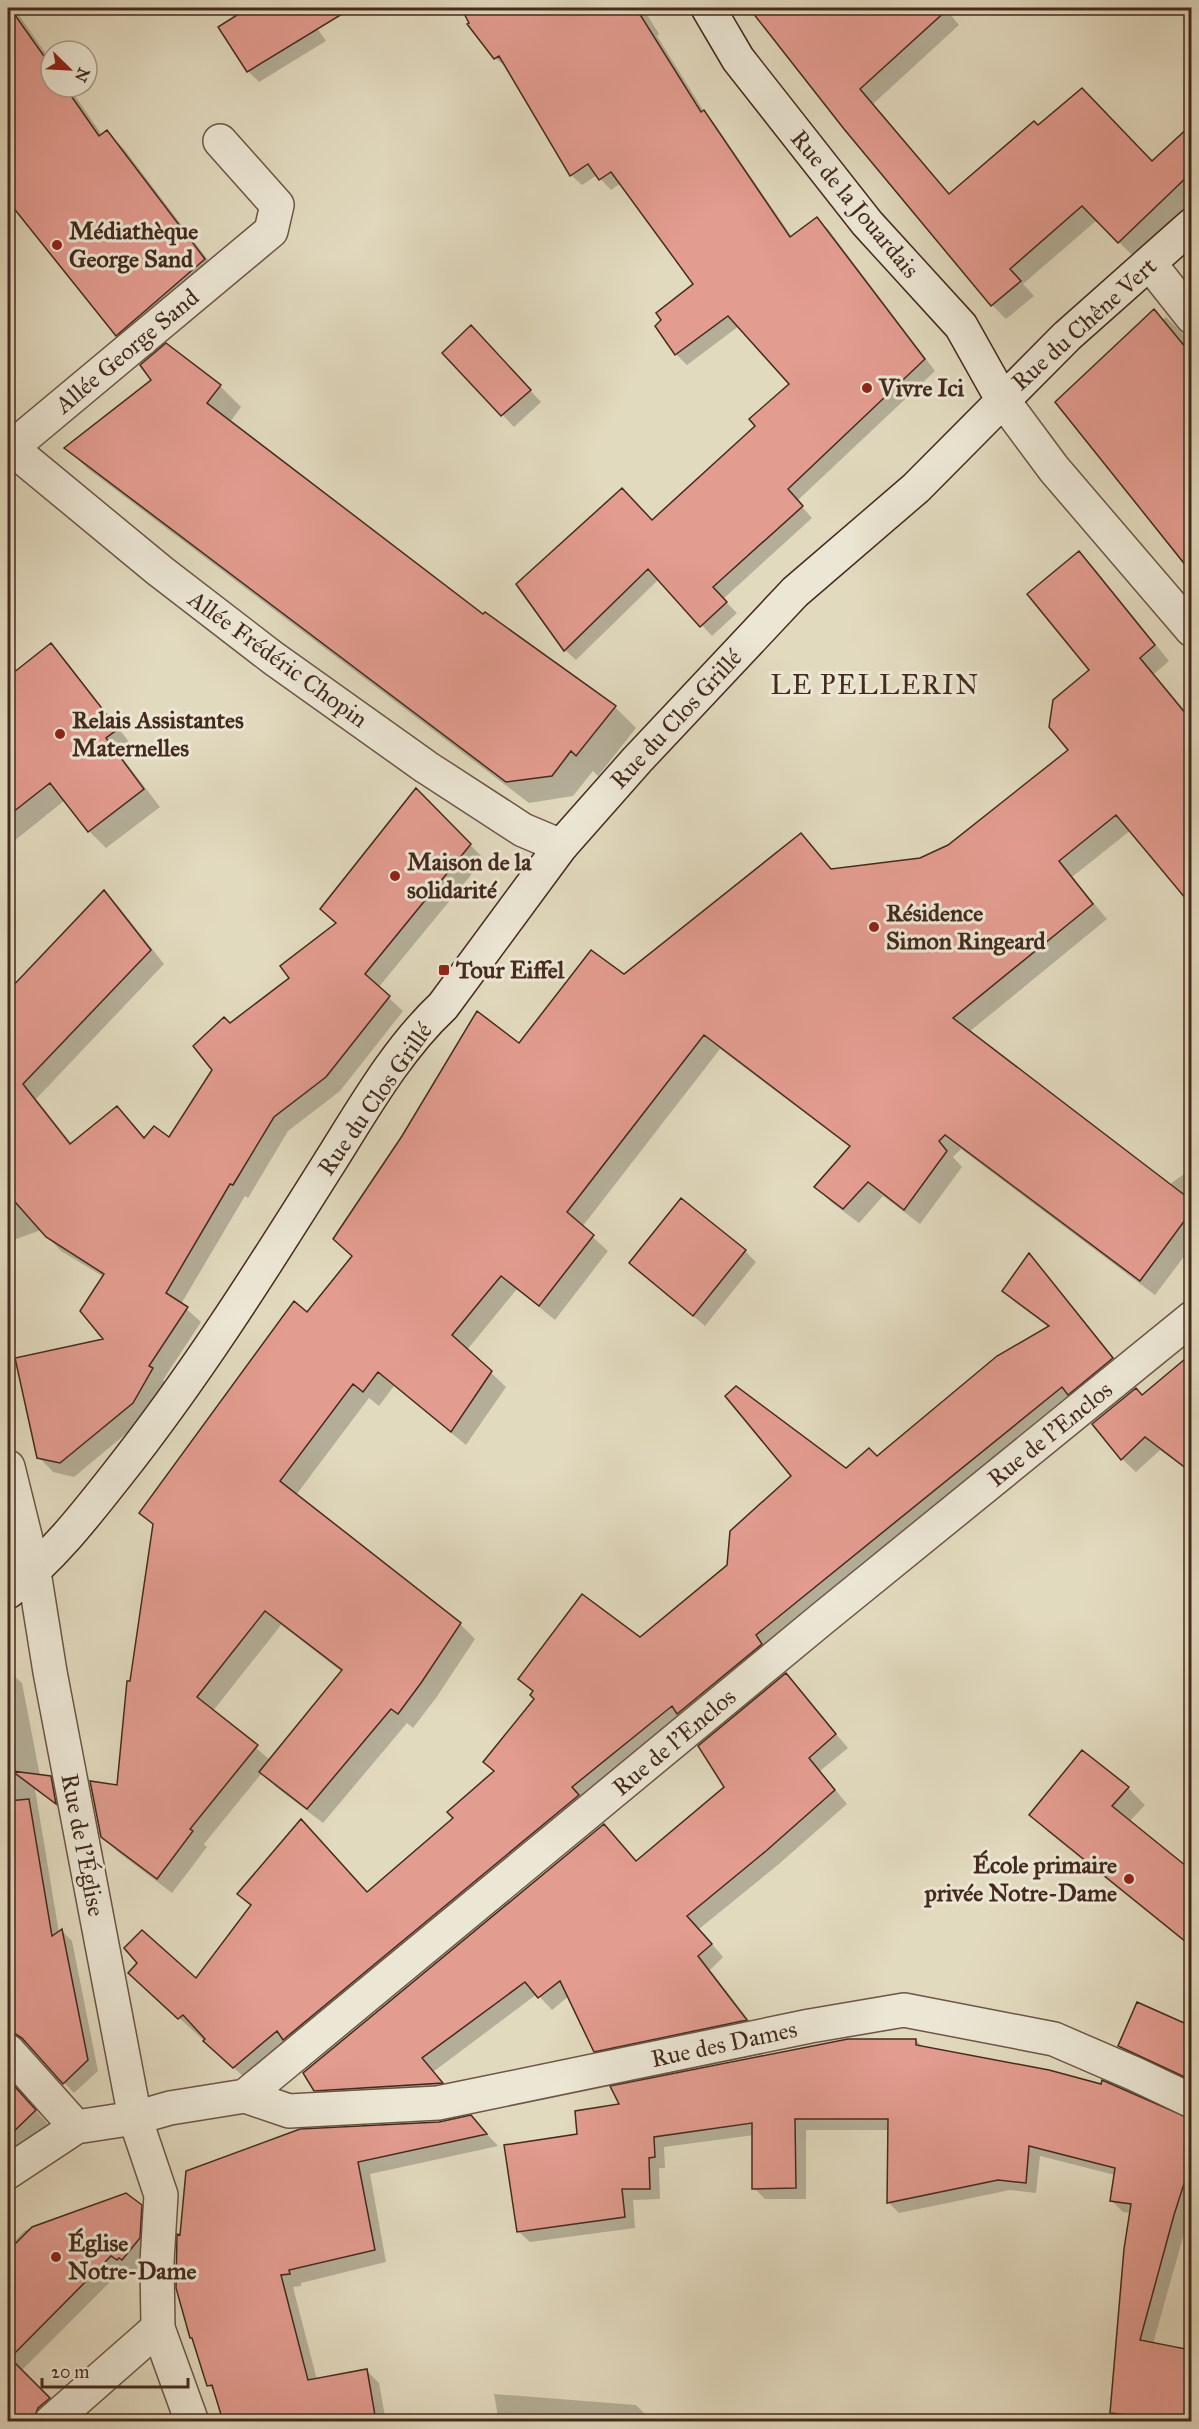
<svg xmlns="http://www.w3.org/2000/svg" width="1199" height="2429" font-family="'IM FELL Great Primer',serif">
  <rect width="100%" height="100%" fill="#e2dabf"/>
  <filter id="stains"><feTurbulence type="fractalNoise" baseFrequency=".00333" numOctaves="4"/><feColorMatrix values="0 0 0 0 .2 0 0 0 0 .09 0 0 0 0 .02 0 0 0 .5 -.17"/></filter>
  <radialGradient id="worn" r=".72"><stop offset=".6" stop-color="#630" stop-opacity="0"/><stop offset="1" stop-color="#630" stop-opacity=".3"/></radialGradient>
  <path fill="#0003" fill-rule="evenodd" d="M8,8h6l37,53v26h18l33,48 5,-3 17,17 97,128 -87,75 -17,-17 -104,-130 -5,-1z
    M251,8h79l1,1 -18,13 13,19 -67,41 -11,-11 -28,-44z
    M462,8h181l16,26 -2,2 48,77 9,10 78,114 25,-18 11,10 107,142 -138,130 15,17 -89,81 14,14 -25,23 -53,-57 -83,81 -11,-10 -47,-66 134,-62 105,-96 34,-42 -52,-58 -52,39 -11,-11 -19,-28 38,-42 -74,-101 -10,7 -14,-15 -15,10 -11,-10 -64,-107 -12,-10z
    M753,8h192l14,17 -86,79 77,91 88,-68 114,36 40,-36v74l-59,55 -36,-36 -74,64 11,12 -28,23 -14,-14 -233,-287z
    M1166,317l19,19 7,1v233l-135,-168z
    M482,339l59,63 -27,25 -70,-74z
    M220,386l21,21 -11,15 253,194 3,-2 129,93 21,21 -38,48 -5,-5 -20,25 -44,7 -441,-334 -21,-21z
    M1079,553l15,15 75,93 -15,13 38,45v180l-61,-69 -59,47 35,42 -138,113 200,153 23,-17v78l-37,49 -194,-146 -8,8 9,10 -42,57 -37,-28 -24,27 -28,-21 -15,-15 35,-39 -131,-99 -138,178 26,24 -53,69 -38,-31 -50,61 39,37 -40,58 -72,-59 -15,20 -10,-8 -73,97 164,129 15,15 -39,59 -23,30 -6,-5 -84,100 -47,-36 -14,-14 -58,71 3,3 -35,46 -54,-41 -16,-16 17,-49 35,-261 -13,-13 166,-198 212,-270 105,-69 177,-141 32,36 88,-11 28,-14 121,-96 21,-80zM281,1625l61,47 -72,88 -57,-49z
    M51,645l16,17 66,85 -12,9 39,51 -54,41 -17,-17 -24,-31 -57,46v-167z
    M417,790l67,69 -106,129 25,23 -63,80 -52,40 -40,67 -3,-2 -64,108 20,18 -38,58 3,3 -20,34 -72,60 -21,-5 -14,-15 67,-117 -2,-63 -43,-26 -20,-21 -33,12v-248l96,-102 14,14 46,58 -128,135 36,45 59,-22 14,18h24l45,-70 16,-45 61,-47 46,-54z
    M745,1251l11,11 -51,64 -74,-63z
    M1029,1256l95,115 -878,708 -103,-94 53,-5 55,-74 -12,-12h129l87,-76 40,-45 -10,-11 51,-63 -2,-7 -14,-13 121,-40 205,-169 31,-12 173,-130 -34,-25 -12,-12z
    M1192,1356v118l-32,-24 -24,22 -14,-13 20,-63z
    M8,1671l14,12 18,93 10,1 11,11 4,23 -30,-22 24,144 3,-2 10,10 26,130 -24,22 -43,-46 -6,-4 -9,-1 -8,4z
    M786,1675l62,73 -28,23 27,33 -68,60 -80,65 24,28 -13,13 48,62 -150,32 -13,-13 -26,-55 -17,14 -15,-16 -104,78 20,23 -125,8 -13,-13 322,-228 89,-74z
    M1128,1788l17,17 -16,17 63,50v76l-144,-116 -17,-17z
    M1138,2004l54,24v57l-62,-28 -11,-11z
    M916,2040l7,7 269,74v43l-6,13 3,1 3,-6v33l-39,139 39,8v70h-72l-9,-10 20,-199 -8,-1 -11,-11 3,-26 -75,-19 -4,37 -26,-3 -111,23 -11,-11 2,-72h-84v69h-41l-11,-11v-53l-90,12 1,21h-6l1,31 -27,1 2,28 -105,14 -12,-11 61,-96 42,-29z
    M8,2079l45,51 -45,36z
    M483,2130l15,16 -128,28 16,88 -85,21v3l-8,1 24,93 50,-9 12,12 7,39h-163l-10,-32 -5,-5 -14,-44 -3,-4 -10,-99 6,-66z
    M125,2194l28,25 -2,32 -15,21 -4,-3 -2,3 -5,-5 -104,104 40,41 -9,10h-44v-174l16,-17z
    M494,2394l142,11 13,13v4h-150z
    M109,2415l7,7h-17z"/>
  <path fill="#e39c90" stroke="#442a1d" stroke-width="1.5" d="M8,8h2l41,58v21h14l34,49 8,-6 98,129 -89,77 -108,-135z
    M248,8h104l-105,64 -29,-45z
    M461,8h175l65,104 3,-2 86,127 27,-20 108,142 -137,130 15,17 -90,81 14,15 -27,25 -52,-58 -84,82 -48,-67 106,-96 30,32 103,-94 -6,-7 40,-35 -61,-68 -53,39 -20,-29 6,-6 -5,-7 37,-29 -82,-112 -12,8 -11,-16 -18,12 -71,-120 -5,3 -27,-35 2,-1z
    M749,8h200l-89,81 89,105 85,-73 4,4 44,-37 70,73 39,-36v48l-73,70 -36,-37 -72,63 11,12 -30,25 -147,-177z
    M1154,309l37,45v218l-136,-170z
    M471,325l60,65 -30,26 -59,-63z
    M166,343l55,42 -14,18 276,211 2,-2 131,94 -40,50 -5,-5 -19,25 -46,6 -442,-334 87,-68 -11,-15z
    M1079,551l76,94 -15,13 51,62v185l-75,-90 -57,46 34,43 -140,114 238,182v12l-51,69 -195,-146 -6,6 8,10 -43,59 -36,-28 -25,27 -29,-22 36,-41 -146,-111 -137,177 27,23 -55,71 -38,-30 -49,59 40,36 -41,61 -73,-60 -15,20 -10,-8 -73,97 181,142 -40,60 -23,31 -7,-5 -84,100 -48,-37 83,-102 -77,-59 -68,86 61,48 -68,84 3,2 -36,48 -56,-42 -11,-56 27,4 10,-104h3l23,-157 -14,-11 155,-212 13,11 45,-56 -19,-17 69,-103 75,-125 42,32 72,-93 33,24 177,-141 30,36 89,-11 28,-13 120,-95 -19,-23 4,-27 36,-30 -62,-76z
    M51,643l67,86 -12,9 38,51 -56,43 -38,-49 -42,33v-139z
    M416,788l55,56 -106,130 25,22 -64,81 -52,40 -41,68 -3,-1 -64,109 22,14 -39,59 4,2 -20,35 -73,60 -23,-5 -22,-100 88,-19 -23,-28 24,-37 -58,-37 -38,-43v-203l96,-101 47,60 -128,134 47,60 47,-38 27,32 10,-12 15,11 43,-67 -19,-24 31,-29 6,6 59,-45 -9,-12 56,-43 -16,-14z
    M681,1198l65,52 -53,66 -64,-53z
    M1029,1253l84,105 -45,37 -6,-8 -306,248 6,9 -85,70 -5,-8 -100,81 7,8 -296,245 -6,-9 -44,37 -30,-27 2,-2 -22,-24 -5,4 -50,-46 9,-10 -13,-15 18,-18 54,48 55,-73 -14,-11 64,-75 66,73 86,-74 -6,-6 47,-41 -11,-9 51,-63 -4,-4 3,-4 -15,-12 64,-85 58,43 87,-72 3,-34 61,-55 -66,-80 11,-10 110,82 23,-20 8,8 120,-100 52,-30 -47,-35z
    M1191,1354v118l-46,-35 -24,23 -29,-36 44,-36 6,7z
    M786,1673l50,61 -27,24 26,32 -69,61 -79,65 25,28 -14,12 49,64 -153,32 -34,-71 -22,17 -13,-16 -103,76 21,25 -129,8 -11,-18 301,-249 32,37 88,-74 -26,-41z
    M1082,1750l47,37 -17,19 79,64v76l-162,-131z
    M12,1771l39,5 5,28z
    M29,1799l23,137 10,-7 26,131 -25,24 -41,-46 -8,-5h-6v-232z
    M1137,2002l54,24v54l-73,-34z
    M848,2039h68v6l133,25 52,14 1,-4 89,39v43l-17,53 -34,125 51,10v60l-5,-1 -1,12 -75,-8 14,-164 7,-45 -21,-3 5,-33 -86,-22 -3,37 -28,-3 -111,23 1,-84h-93l1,69 -44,1v-66l-98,14 1,20 -6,1 1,31h-28l3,28 -108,15 -13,-87 73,-11 -2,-23 44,-7 -9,-18z
    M8,2079l28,31 -28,27z
    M471,2115l16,19 -129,28 17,88 -86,20 1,4 -9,1 27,105 59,-11 9,52h-153l-11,-36 -5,1 -15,-48h-2l-14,-50 1,-54 3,1 6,-64 114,-42 139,-7z
    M126,2193l16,12 -2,33 -18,22 -3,-2 -2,2 -6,-4 -101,102 40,40 -12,10 -5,13h-25v-170l24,-24z"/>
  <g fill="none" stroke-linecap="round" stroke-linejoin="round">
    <g stroke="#6c5646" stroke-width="36">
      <path id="minor" d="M1150,264l42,53
        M1002,399l52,70 138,161
        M8,444l3,4 260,-217 6,-26 -57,-64
        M11,448l149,123 113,87 153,109 97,63 38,16
        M8,2051l68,76
        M245,2096l44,15 149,-8 372,-77 94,-16 150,29 81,35 57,27
        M8,2172l68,-45 59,-9 35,-10 75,-12 578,-478 369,-300
        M51,2422l107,-94"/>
    </g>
    <g stroke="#6c5646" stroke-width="36">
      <path id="tertiary" d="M8,1467l26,105 16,100 85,446 26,77 -4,67 1,66 34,94"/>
    </g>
    <g stroke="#442a1d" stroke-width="36">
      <path id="secondary" d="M708,8l30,51 129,164 94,103 41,73
        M8,1592c42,-32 75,-74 108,-116 77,-97 144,-203 210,-308 35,-55 69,-117 117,-162l118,-160 76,-86 158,-168 121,-104 151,-152 125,-111"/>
    </g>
    <use href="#minor" stroke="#ece7d5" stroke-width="33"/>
    <use href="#tertiary" stroke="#ece7d5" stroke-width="33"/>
    <use href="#secondary" stroke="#ece7d5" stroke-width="33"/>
  </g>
  <g fill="#8f2418" stroke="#ece7d5" stroke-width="2">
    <circle cx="57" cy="245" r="6"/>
    <circle cx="867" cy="388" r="6"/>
    <circle cx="60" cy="734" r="6"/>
    <circle cx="395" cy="876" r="6"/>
    <circle cx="874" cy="927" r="6"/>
    <rect x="438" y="964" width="12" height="12" rx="3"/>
    <circle cx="1129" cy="1879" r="6"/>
    <circle cx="56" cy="2257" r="6"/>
  </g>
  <g text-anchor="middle" stroke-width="6" stroke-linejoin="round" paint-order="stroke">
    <g font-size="24" fill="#442a1d" stroke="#ece7d5">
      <text transform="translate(855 204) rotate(50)" y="8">Rue de la Jouardais</text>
      <text transform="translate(1084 324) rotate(-42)" y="8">Rue du Chêne Vert</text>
      <text transform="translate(127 351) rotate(-40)" y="8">Allée George Sand</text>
      <text transform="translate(278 659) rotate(36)" y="8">Allée Frédéric Chopin</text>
      <text transform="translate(676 719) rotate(-47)" y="8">Rue du Clos Grillé</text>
      <text transform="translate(375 1099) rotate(-55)" y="8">Rue du Clos Grillé</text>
      <text transform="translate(1050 1434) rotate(-39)" y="8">Rue de l'Enclos</text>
      <text transform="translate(674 1742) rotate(-40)" y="8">Rue de l'Enclos</text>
      <text transform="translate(83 1845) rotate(79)" y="8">Rue de l'Église</text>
      <text transform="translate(724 2044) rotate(-12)" y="8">Rue des Dames</text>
    </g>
    <g font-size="24" font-weight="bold" fill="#442a1d" stroke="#ece7d5" text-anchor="start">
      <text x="69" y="239">Médiathèque<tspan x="69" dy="28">George Sand</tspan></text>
      <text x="879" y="396">Vivre Ici</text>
      <text x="72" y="728">Relais Assistantes<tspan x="72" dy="28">Maternelles</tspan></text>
      <text x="407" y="870">Maison de la<tspan x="407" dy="28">solidarité</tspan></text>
      <text x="886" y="921">Résidence<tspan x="886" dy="28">Simon Ringeard</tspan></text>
      <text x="456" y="978">Tour Eiffel</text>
      <text x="1117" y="1873" text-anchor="end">École primaire<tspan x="1117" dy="28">privée Notre-Dame</tspan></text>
      <text x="68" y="2251">Église<tspan x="68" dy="28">Notre-Dame</tspan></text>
    </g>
    <g font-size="27" letter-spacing="1.5" fill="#442a1d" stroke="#ece7d5">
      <text x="875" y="694">LE PELLERIN</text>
    </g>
  </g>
  <rect width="1199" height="2429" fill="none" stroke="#e2dabf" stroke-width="30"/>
  <rect x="9" y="9" width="1181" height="2411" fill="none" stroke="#442a1d" stroke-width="3"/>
  <rect x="15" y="15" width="1169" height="2399" fill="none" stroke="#442a1d" stroke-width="1.5"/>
  <g transform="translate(69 69) rotate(114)"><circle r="28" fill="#ece7d5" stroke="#a99b8b" stroke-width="1.5"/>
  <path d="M0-4.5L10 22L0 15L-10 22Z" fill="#8f2418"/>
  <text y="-9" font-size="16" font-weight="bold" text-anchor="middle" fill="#442a1d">N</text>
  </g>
  <path d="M42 2378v9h146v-9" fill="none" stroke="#442a1d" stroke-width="3"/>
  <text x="51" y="2378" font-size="18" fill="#442a1d" stroke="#ece7d5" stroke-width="4.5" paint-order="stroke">20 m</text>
  <rect width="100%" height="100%" filter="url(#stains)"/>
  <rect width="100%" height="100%" fill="url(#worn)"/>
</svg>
